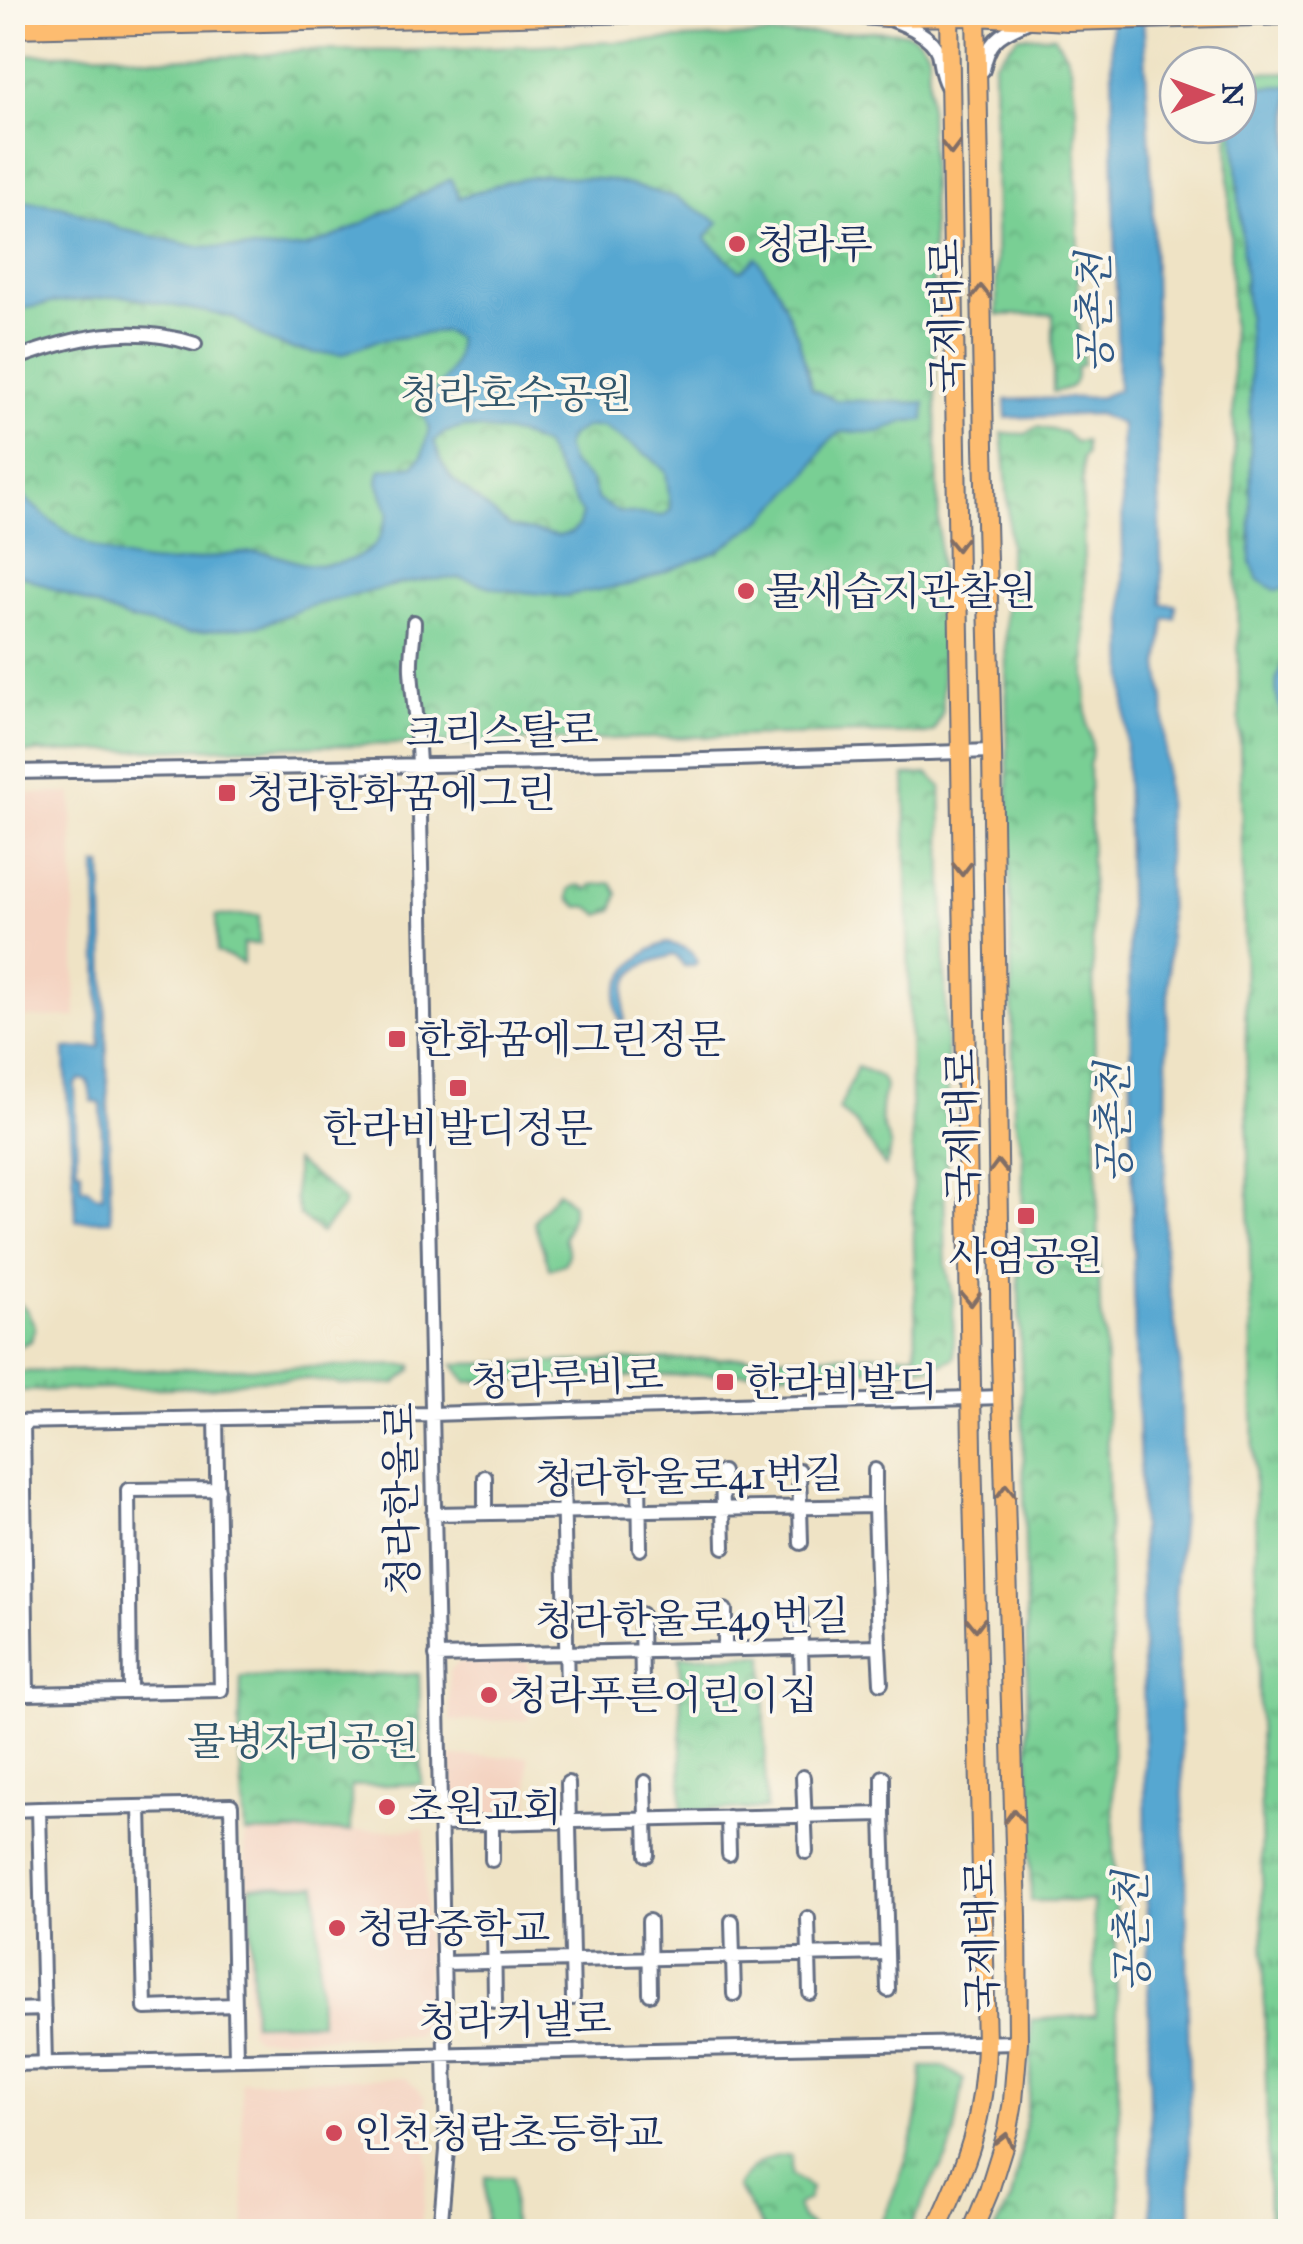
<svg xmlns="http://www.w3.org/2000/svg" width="1303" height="2244" font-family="'IM FELL Great Primer','Noto Serif KR',serif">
  <defs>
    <pattern id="grass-tufts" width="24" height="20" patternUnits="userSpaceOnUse" patternTransform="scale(2.5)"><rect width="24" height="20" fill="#79cf94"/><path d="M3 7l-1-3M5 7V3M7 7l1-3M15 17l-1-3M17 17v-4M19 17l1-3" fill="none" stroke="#62a87c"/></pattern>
    <pattern id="park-crowns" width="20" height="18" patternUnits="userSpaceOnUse" patternTransform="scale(2.5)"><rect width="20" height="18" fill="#79cf94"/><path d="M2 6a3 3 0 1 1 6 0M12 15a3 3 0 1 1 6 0" fill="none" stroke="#62a87c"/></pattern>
  </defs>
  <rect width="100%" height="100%" fill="#fbf7ec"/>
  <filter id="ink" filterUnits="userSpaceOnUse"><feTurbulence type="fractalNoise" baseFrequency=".01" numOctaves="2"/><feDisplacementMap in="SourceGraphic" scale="20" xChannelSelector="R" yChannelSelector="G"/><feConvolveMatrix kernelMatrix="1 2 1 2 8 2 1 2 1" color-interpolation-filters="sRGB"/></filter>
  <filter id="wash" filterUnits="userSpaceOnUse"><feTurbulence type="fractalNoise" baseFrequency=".0048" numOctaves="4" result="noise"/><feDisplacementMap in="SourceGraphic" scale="40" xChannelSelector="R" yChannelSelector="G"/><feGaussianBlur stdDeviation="2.25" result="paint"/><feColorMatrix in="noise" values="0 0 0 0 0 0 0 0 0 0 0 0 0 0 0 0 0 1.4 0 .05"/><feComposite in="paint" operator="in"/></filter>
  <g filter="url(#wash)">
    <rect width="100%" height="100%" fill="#efe3c5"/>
    <path fill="#f4d3c1" d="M72,793l4,224 -63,1v-224z
      M528,1661l1,59 -79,1 -1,-50 9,-8z
      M528,1756l2,59 -70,2 -8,-8 -1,-52z
      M424,1829l4,194 -12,13 -161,2 -6,-6 -4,-199z
      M406,2078l19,19 3,71 -8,63h-175l-4,-150z"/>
    <path fill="url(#grass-tufts)" stroke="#4a7f79" stroke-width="2.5" d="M1290,72v2160l-21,-1 -41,-2106h10v-52z
      M412,1365v5l-17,14h-56l-29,-5 -60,1 -37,7 -200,4v-19z
      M922,2067h22l20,13 -10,58 -7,20 -13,20 -25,53h-31c24,-56 43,-102 44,-164z"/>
    <path fill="url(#park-crowns)" stroke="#4a7f79" stroke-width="2.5" d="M873,31c24,1 44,-3 55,22l15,658 -9,20 -8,3 -60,-1 -853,20 -1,-698 102,-2 30,5 24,1 96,-4 36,-5 104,1z
      M1019,36h35l13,20 4,10 5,41 3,238 4,8v11l-7,4c1,19 -5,20 -23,24v-78l-56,1 -3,-252z
      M1037,427l27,5 11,10 10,-1 1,13 -4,5 5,267c6,13 6,27 2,40l11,546 5,23 16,897 -126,-1 16,-31 10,-47 10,-78v-55l65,-5 -3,-114h-62l-8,-474 -5,-161 4,-23 1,-87 -9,-40 -9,-506c8,-59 3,-118 -3,-177l24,1z
      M928,774l13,12 8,363 -5,30 2,86 7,33 1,60 -19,9 -468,15 -14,-18 463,-10 -11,-579z
      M612,883l6,11 -5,16 -13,5c-7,-6 -11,-10 -21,-8l-10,-8v-9c5,-5 13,-7 18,0l5,-5z
      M259,915v29h-16v19l-26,-11 -1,-36z
      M857,1067c45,15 21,21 24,51 3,22 17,23 4,48l-30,-43 -16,-13z
      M295,1161c13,12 40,28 49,40l-2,7 -21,25 -21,-17 -5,-18z
      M558,1191l14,13v10l-8,24c4,10 7,16 0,26l-14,5 -16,-46 4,-8z
      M13,1298l13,11 9,17 -4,15 -16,7h-3z
      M764,1655l2,154 -84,2 -2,-155z
      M419,1674l3,110 -71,2v45l-106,2 -6,-93 2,-63z
      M786,2155l5,1v19l20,13 -3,11 -11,7 5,14 10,6 -3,5h-45l-27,-44c12,-19 25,-30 49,-32z"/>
    <path fill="#79cf94" stroke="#4a7f79" stroke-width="2.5" d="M317,1885l3,137 -67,1 -3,-137z
      M485,2177h27l1,51h-27z"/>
    <path fill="#56a7d1" stroke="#386b98" stroke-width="2.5" fill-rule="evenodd" d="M1111,13h32l9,176 10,415 14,1 -1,13 -10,1 -6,47 5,33 5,241 -5,313 16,104 3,146 -8,91 11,279 5,358h-39l-12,-764 -5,-121 -14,-922 -23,-10 -92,4v-18l95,-3 17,-7z
      M1290,86v502l-15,2 -16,-10 -8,-16 -1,-209 -16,-230h4v-27l3,-6 21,-5z
      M545,175l65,5 65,17 44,25 -13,15 1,3 32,30h3l14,-13 22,33 20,47 14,52 23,11 90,3 -1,17 -18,1 -27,11h-38l-14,11 -19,30 -42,44 -49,35 -84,32 -70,12 -60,-6 -43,-12 -34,2 -27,4 -89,22 -49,19 -72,8 -62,-14 -114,-47v-86c44,46 100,83 167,76 23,-2 62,-12 84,-9 12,1 24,7 37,10 22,5 55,0 72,-16 8,-7 12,-24 16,-34l-11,-31 2,-12 34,-5 8,-9 7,-27 -7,-20c14,-21 41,-43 34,-71l-12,-7 -68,10 -34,13 -26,-1 -23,-4 -24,-8 -37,-24 -109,-21 -72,7 -38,8v-111l48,6 60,23 73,17 78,4 35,-3 34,-13 110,-55 8,19 48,-16zM465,427l52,7 26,11 39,69 -4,13 -7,6 -13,3 -48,-9 -58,-48 -10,-16 -8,-22 12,-9zM587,427h16l50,32 13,13 5,38 -8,6 -45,-4 -20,-12 -7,-19 -20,-17 -6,-17 5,-11z
      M1290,658v72l-4,-2c-8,-24 -19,-53 4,-70z
      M96,865h6l9,355 -35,1c-2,-58 -10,-115 -11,-172l35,-2zM80,1079l8,2 4,20 9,3 2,92 -8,-1 -8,-7h-6v-18l-4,-1 -2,-84z
      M667,943c13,4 26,4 30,19l-3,4h-10l-7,-9 -4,-2c-8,3 -16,4 -24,8 -27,10 -26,33 -24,57l-4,2c-18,-32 15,-71 46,-79z"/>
  </g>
  <g filter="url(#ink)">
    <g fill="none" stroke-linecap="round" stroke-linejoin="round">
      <g stroke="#656e82" stroke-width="18">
        <path id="minor" d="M890,19c16,6 42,16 48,34 3,13 2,20 9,33
          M983,70c6,-34 19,-36 48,-50
          M12,360c61,-23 120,-37 183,-16
          M414,622c0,16 -4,33 -3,48 2,32 7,63 8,96l28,1384 -7,82
          M12,772l660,-11 320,-10
          M12,1422l419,-8 572,-17
          M23,1422l4,272 194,-4 -5,-272
          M799,1470l2,73
          M875,1470v36
          M722,1472l2,75
          M563,1474l4,219
          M639,1474l1,75
          M485,1477v36
          M433,1514l442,-8 4,140 -443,10
          M800,1609l2,76
          M725,1610v39
          M641,1614l1,74
          M879,1646l2,37
          M130,1692l-2,-202 90,-1
          M803,1777l3,75
          M883,1777v37
          M645,1782l2,73
          M568,1783l5,215
          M140,1807l5,201 90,-3
          M12,1810l27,-1
          M728,1817l1,37
          M492,1822v38
          M440,1824l443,-10 4,139 -444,10
          M808,1918l2,75
          M649,1921l1,73
          M732,1921l2,73
          M494,1925l1,76
          M887,1953l1,37
          M12,2010l32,-1
          M12,2064l1006,-22
          M45,2064l-6,-255 192,-4 5,254"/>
      </g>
      <g stroke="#656e82" stroke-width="22">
        <path id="major" d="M821,12l66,5 89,-1 92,5 222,-6
          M12,28l671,-16
          M935,2232c32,-67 50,-114 51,-188l-14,-595 -23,-1437
          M972,2232l17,-41 19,-61 5,-29 5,-59 -1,-126 -16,-560 -9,-605 -8,-305 -8,-434"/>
      </g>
      <use href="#minor" stroke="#fff" stroke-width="12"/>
      <use href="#major" stroke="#fdbc70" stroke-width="18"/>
    </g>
    <defs><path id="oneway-chevron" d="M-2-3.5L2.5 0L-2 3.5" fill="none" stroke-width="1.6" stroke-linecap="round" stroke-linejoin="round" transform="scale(2.5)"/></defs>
    <g stroke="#816e66">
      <use href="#oneway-chevron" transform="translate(951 148) rotate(89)"/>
      <use href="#oneway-chevron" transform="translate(981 292) rotate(-91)"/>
      <use href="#oneway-chevron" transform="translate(957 544) rotate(89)"/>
      <use href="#oneway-chevron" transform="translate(962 869) rotate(89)"/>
      <use href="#oneway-chevron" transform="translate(998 1167) rotate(-91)"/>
      <use href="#oneway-chevron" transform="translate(971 1299) rotate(89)"/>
      <use href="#oneway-chevron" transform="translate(1006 1491) rotate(-91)"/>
      <use href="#oneway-chevron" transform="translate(976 1624) rotate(89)"/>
      <use href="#oneway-chevron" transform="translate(1014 1816) rotate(-92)"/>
      <use href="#oneway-chevron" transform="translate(1005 2140) rotate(-76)"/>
    </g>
  </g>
  <g fill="#d1495b" stroke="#fbf7ec" stroke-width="4">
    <circle cx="737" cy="244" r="10"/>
    <circle cx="746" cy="591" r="10"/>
    <rect x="217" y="783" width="20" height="20" rx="5"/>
    <rect x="387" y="1029" width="20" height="20" rx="5"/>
    <rect x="448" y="1078" width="20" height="20" rx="5"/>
    <rect x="1016" y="1206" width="20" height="20" rx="5"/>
    <rect x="715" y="1372" width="20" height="20" rx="5"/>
    <circle cx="489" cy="1695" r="10"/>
    <circle cx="387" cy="1807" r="10"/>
    <circle cx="337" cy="1928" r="10"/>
    <circle cx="334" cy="2133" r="10"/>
  </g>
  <g text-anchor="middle" stroke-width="8" stroke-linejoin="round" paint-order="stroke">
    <g font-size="40" fill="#1b2f5e" stroke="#fbf7ec" text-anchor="start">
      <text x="757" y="258">청라루</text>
      <text x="766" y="605">물새습지관찰원</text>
      <text x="247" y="807">청라한화꿈에그린</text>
      <text x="417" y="1053">한화꿈에그린정문</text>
      <text x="458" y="1142" text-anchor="middle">한라비발디정문</text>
      <text x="1026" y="1270" text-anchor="middle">사염공원</text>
      <text x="745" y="1396">한라비발디</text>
      <text x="509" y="1709">청라푸른어린이집</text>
      <text x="407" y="1821">초원교회</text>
      <text x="357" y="1942">청람중학교</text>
      <text x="354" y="2147">인천청람초등학교</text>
    </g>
    <g font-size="40" fill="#1b2f5e" stroke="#fbf7ec">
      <text transform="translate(946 316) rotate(-91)" y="14">국제대로</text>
      <text transform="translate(502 731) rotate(-1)" y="14">크리스탈로</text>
      <text transform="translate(962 1126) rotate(-91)" y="14">국제대로</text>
      <text transform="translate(567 1378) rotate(-2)" y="14">청라루비로</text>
      <text transform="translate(689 1476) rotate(-1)" y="14">청라한울로41번길</text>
      <text transform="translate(401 1499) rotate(-91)" y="14">청라한울로</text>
      <text transform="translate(692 1618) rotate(-1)" y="14">청라한울로49번길</text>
      <text transform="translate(981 1936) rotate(-91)" y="14">국제대로</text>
      <text transform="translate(515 2020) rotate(-1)" y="14">청라커낼로</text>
    </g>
    <g font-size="40" fill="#32576c" stroke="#fbf7ec">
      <text x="516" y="408">청라호수공원</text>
      <text x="303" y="1755">물병자리공원</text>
    </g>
    <g font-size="42" font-style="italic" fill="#305986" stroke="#fbf7ec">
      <text transform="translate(1094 313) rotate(-91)" y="15">공촌천</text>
      <text transform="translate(1113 1123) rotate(-91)" y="15">공촌천</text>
      <text transform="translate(1131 1932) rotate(-91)" y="15">공촌천</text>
    </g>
  </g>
  <rect width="1303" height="2244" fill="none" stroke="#fbf7ec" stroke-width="50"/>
  <g transform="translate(1208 95) rotate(89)"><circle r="48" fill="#fbf7ec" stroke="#a1a7b3" stroke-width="2.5"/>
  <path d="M0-8L18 38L0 25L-18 38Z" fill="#d1495b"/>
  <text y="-15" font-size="28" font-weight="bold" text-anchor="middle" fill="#1b2f5e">N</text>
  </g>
</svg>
